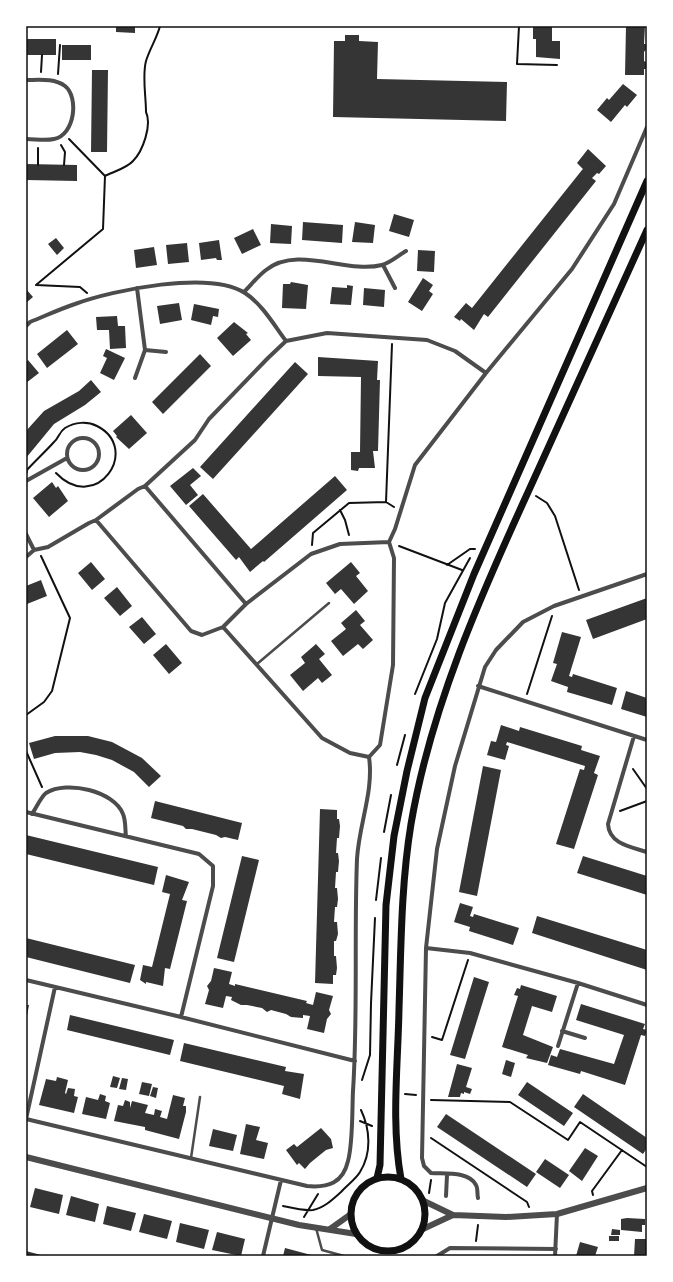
<svg xmlns="http://www.w3.org/2000/svg" width="673" height="1282" font-family="Mulish,sans-serif">
  <rect width="100%" height="100%" fill="#fff"/>
  <path fill="#353535" d="M116,26h19v7l-19,-1z
    M533,26h19v15h8v18l-24,-2v-18h-3z
    M626,26h19l-1,18h3v4l-3,4v9l2,1 1,7h-3v6h-19z
    M345,35h14v6l19,1 -1,37 130,3 -1,39 -173,-4 1,-76h11z
    M26,39h30v16h-30z
    M62,45h29v15h-29z
    M92,70h16l-1,82h-16z
    M623,84l14,11 -10,12 -2,-2 -14,17 -14,-12 10,-12 2,2z
    M588,149l18,17 -7,8 -2,-1 -5,5 4,3 -108,136 -4,-3 -10,16 -13,-11 -1,2 -6,-4 12,-14 6,5 110,-138 1,-1 -6,-6z
    M26,164l51,1v16l-51,-1z
    M394,214l20,6 -5,17 -20,-6z
    M303,222l40,3 -1,18 -40,-3z
    M355,222l20,3 -2,18 -21,-1z
    M271,224l21,2 -1,18 -21,-1z
    M253,229l8,16 -19,9 -8,-16z
    M56,238l8,10 -7,7 -9,-11z
    M219,240l3,20h-5l-1,-2 -15,2 -2,-17z
    M187,243l2,19 -21,2 -2,-19z
    M154,247l3,18 -21,3 -2,-18z
    M418,250l17,1 -1,21 -17,-1z
    M423,278l10,7 -4,6 4,3 -11,17 -14,-9z
    M291,282l17,3 -2,24 -24,-1 1,-24h7z
    M347,285l6,1 -2,19 -21,-1 2,-17 15,1z
    M364,288l21,2 -1,17 -21,-2z
    M26,289l7,8 -7,6z
    M179,303l3,17 -22,4 -3,-18z
    M194,304l25,5 -1,8 -5,-1 -2,9 -20,-5z
    M117,316l1,10h7l1,22 -16,1 -1,-19h-12l-1,-13z
    M234,322l14,11 -2,1 5,6 -18,16 -16,-18z
    M67,330l11,14 -31,24 -10,-14z
    M106,349l19,9 -11,22 -14,-7 7,-15 -4,-2z
    M200,354l11,12 -48,48 -11,-12z
    M318,357l60,4 -1,19h3l-2,71h-5l2,17h-16l-1,3 -7,-1v-18h9l1,-75 -43,-1z
    M28,360l11,13 -13,10v-21z
    M295,362l13,12 -95,105 -13,-12z
    M91,380l10,12 -16,13 -31,19 -28,34v-27l18,-20 35,-20z
    M131,415l16,18 -18,16 -13,-12 1,-1 -4,-5z
    M193,468l8,8 -11,9 8,10 -12,10 -16,-19z
    M335,476l12,14 -83,72 -1,-1 -13,11 -11,-15 -3,3 -47,-54 14,-12 48,55z
    M52,482l4,6 2,-2 10,15 -19,16 -16,-19z
    M91,562l14,17 -13,11 -14,-17z
    M351,562l9,11 -4,3 12,15 -14,13 -13,-15 -6,5 -9,-11z
    M41,580l6,16 -20,8 -1,-18z
    M117,587l15,19 -12,10 -16,-18z
    M647,598v21l-54,20 -7,-19z
    M356,610l9,11 -5,4 13,15 -10,9 -5,-5 -15,12 -12,-15 15,-12 -5,-6z
    M142,617l14,17 -12,10 -15,-17z
    M562,632l19,5 -12,39 3,1 1,-3 44,14 -5,17 -45,-13 1,-5 -17,-6 6,-17 -4,-1z
    M166,644l16,19 -13,11 -16,-19z
    M316,644l9,10 -6,5 13,16 -10,8 -4,-5 -15,13 -13,-16 15,-12 -4,-6z
    M626,691l21,7v19l-26,-8z
    M501,725l18,6 1,-4 62,19 -1,4 19,6 -6,17 4,2 -24,74 -18,-5 24,-75 4,1 1,-4 -78,-24 -1,3 3,1 -4,14 -18,-5 4,-14 5,1z
    M55,736h33l24,6 30,16 19,18 -12,11 -15,-15 -22,-12 -16,-5 -16,-3 -25,1 -21,6 -5,-16z
    M483,766l18,4 -24,126 -18,-4z
    M155,801l87,22 -4,17 -13,-3 -4,1 -5,-3 -24,-6h-6l-3,-3 -32,-8z
    M320,809l17,1v9h2l1,7 -1,12h-2l-1,15h2l1,8 -1,11h-2l-1,16h2l1,11 -1,8h-2l-1,15h3l1,12 -2,7h-2v15h2l1,12 -1,7h-3v9l-18,-1z
    M26,835l132,32 -4,18 -128,-31z
    M242,856l17,4 -25,102 -17,-4z
    M583,856l64,20v19l-70,-22z
    M166,875l23,7 -7,18 5,1 -17,68 -5,-1 -2,18 -17,-4v2l-6,-4 3,-15 9,2 18,-73 -8,-2z
    M460,903l13,4 -3,9 3,1 1,-3 45,14 -6,17 -44,-14 1,-4 -16,-5z
    M537,916l110,34v20l-115,-37z
    M26,938l109,27 -5,18 -104,-26z
    M214,968l18,4 -3,12 6,2v-2l72,17 -1,2 7,2 3,-13 17,4 -4,14 2,4 -4,5 -3,14 -17,-4 3,-13 -7,-1v3l-12,-1 -5,-3 -15,-4 -4,2 -5,-4 -15,-3h-6l-10,-5 1,-3 -6,-1 -3,12 -18,-4 4,-14 -2,-4 4,-5z
    M474,977l15,5 -24,77 -15,-4z
    M521,985l36,11 -5,16 -20,-6 -9,29 30,12 -6,16 -21,-5 2,-3 -26,-8 16,-51 -4,-1 3,-7 3,1z
    M581,1004l64,20 -2,5 4,1 -2,6 -4,-1 -16,50 -44,-14 -1,3 -32,-9 3,-10 6,2 3,-8 54,15 10,-29 -48,-15z
    M26,1005h3l-2,11h-1z
    M70,1015l104,25 -4,15 -103,-25z
    M184,1043l102,24 -1,4 19,3 -4,25 -18,-5 2,-8 -104,-25z
    M506,1060l9,3 -4,14 -9,-3z
    M457,1064l15,4 -6,19 6,2 -2,5 -6,-2v2l-3,-1 -1,4h-12z
    M113,1076l7,2 -3,10 -7,-1z
    M57,1077l11,3 -3,13 1,1 2,-6 7,1 -1,7 4,1 -4,16 -35,-8 7,-26 10,2z
    M122,1078l6,1 -2,11 -7,-1z
    M142,1082l10,2 -3,12 -10,-2z
    M527,1082l46,31 -9,13 -46,-31z
    M153,1087l5,1 -2,10 -6,-2z
    M100,1094l6,2 -1,5 5,2 -4,16 -24,-5 4,-17 12,3z
    M583,1094l64,44v10l-4,6 -69,-47z
    M173,1095l12,3 -2,8h3v6l-7,27 -34,-9v-3l-31,-6 4,-16 5,1 2,-6 5,2v6l2,-7 16,4 -3,8 9,2 1,-6 7,2 -2,6 7,2z
    M446,1114l90,60 -9,13 -90,-60z
    M246,1124l14,3 -4,13 12,3 -4,16 -24,-5z
    M321,1128l10,11 2,9 -7,2 -16,13 -5,6 -6,-6 -2,2 -11,-15 8,-6 3,3z
    M213,1129l24,6 -4,16 -24,-5z
    M585,1148l13,8 -16,25 -13,-10z
    M545,1159l24,16 -9,13 -24,-16z
    M35,1188l28,7 -4,19 -29,-7z
    M71,1196l28,8 -4,18 -29,-7z
    M107,1206l29,7 -5,18 -28,-7z
    M144,1214l28,7 -5,18 -28,-7z
    M627,1218l18,1v6h-3v7l-21,-2v-11z
    M180,1223l29,7 -5,19 -28,-7z
    M612,1229l8,1v5h-9z
    M217,1232l28,7 -4,17 -29,-6z
    M609,1236h10v5h-10z
    M635,1239h12v17h-13z
    M580,1242l18,5 -3,9h-19z
    M285,1248l30,8h-32z
    M26,1251l15,4v1h-15z"/>
  <g fill="none" stroke-linecap="round" stroke-linejoin="round">
    <path stroke="#111" stroke-width="2" d="M519,26l-2,38 40,1
      M41,72l1,-17
      M58,74l2,-29
      M69,139l36,37 -2,53 -67,56 44,2 7,6
      M61,145l4,7 -1,13
      M38,165v-17
      M105,176c8,-4 22,-8 28,-15 10,-10 19,-36 13,-49 0,-16 -4,-36 0,-51 4,-13 11,-23 14,-35
      M392,344l-6,158 8,5
      M27,472l-1,-1c9,-10 19,-19 28,-29 5,-4 5,-10 11,-14 10,-6 22,-7 32,-2 45,23 -1,89 -41,47
      M536,496l11,7 8,13 24,74
      M340,510l5,10 4,15
      M312,545l1,-12 36,-30 37,-1
      M399,546l63,24
      M447,565l23,-16h5
      M415,694l22,-55 8,-36 25,-45
      M527,694l25,-78
      M26,715l18,-13 8,-11 18,-73 -29,-62
      M26,751l16,36
      M397,765l8,-30
      M633,769l14,20
      M620,811l27,-10
      M384,832l7,-37
      M376,900l5,-42
      M432,1037l10,3 26,-80
      M362,1080l8,-25 1,-52 4,-85
      M405,1094l11,1
      M431,1100l79,2 58,38 12,-18 67,45
      M360,1121l12,5
      M431,1138l96,64 2,5
      M429,1193l2,-13
      M593,1195l-1,-4 30,-41
      M283,1206c9,2 21,5 30,4 11,-2 20,-11 28,-18 6,-7 15,-13 19,-20 12,-19 10,-43 1,-62
      M304,1217l14,-23
      M476,1241l2,-16"/>
    <path stroke="#4c4c4c" stroke-width="2.5" d="M257,664l72,-61
      M191,1158l9,-61
      M316,1228l6,22 22,6"/>
    <path stroke="#4c4c4c" stroke-width="4" d="M26,80c13,0 28,-2 39,6 14,11 10,49 -11,53 -9,2 -19,0 -28,0
      M383,265l12,23
      M244,292c7,-7 14,-16 22,-22 32,-25 80,4 116,-5 8,-2 17,-10 24,-14
      M26,326l4,-4c15,-6 30,-13 45,-18 38,-14 135,-34 170,-11 17,11 29,32 41,48
      M145,350l21,2
      M135,378l10,-28 -8,-62
      M67 454a16 16 0 1 1 32 0a16 16 0 1 1-32 0Z
      M26,481l41,-23
      M96,520l95,111 11,4 21,-8 23,-23 -101,-118
      M26,534l8,16
      M26,557l8,-7 14,-3 41,-24 7,-3 42,-31 7,-3 50,-46 14,-21 59,-61 18,-17 41,-8 100,7 28,11 31,22
      M246,604l65,-50 29,-10 49,-2
      M223,627l99,111 28,15 19,4
      M478,686l169,54
      M634,736l-26,88c1,20 23,23 39,28
      M26,812l173,42 14,12v20l-32,131
      M32,814c4,-6 9,-17 14,-21 21,-13 68,-2 77,21 3,7 2,16 3,22
      M426,948l44,5 108,30 69,22
      M26,980l155,37 174,44
      M562,1031l23,7
      M558,1046l20,-63
      M26,1119l281,67c21,2 36,-3 41,-25 5,-18 4,-50 5,-70 5,-77 1,-155 4,-232 2,-35 17,-68 12,-102l11,-12 13,-80 1,-107 -5,-16 6,-13 20,-64 71,-92 86,-104 42,-65 33,-77
      M26,1119l29,-132
      M446,1196l1,-21
      M478,1198c-1,-4 0,-10 -2,-13 -7,-14 -31,-11 -45,-12l-7,-7 -2,-8 4,-210 11,-99 18,-83 30,-99 11,-17 27,-28 31,-16 93,-32
      M263,1256l18,-76
      M437,1256l13,-8 106,1
      M555,1256l2,-42"/>
    <path stroke="#4c4c4c" stroke-width="6" d="M26,1157l273,68 57,9
      M424,1201l29,14 53,2 51,-3 90,-26
      M330,1229l21,-15
      M423,1229l30,-14"/>
    <path stroke="#111" stroke-width="7" d="M351 1214a37 37 0 1 1 74 0a37 37 0 1 1-74 0Z
      M377,1178l3,-13 6,-260 8,-69 13,-65 18,-73 49,-124 173,-393
      M401,1179c-10,-55 -3,-114 -2,-170 2,-61 2,-124 12,-185 20,-117 69,-227 118,-334 40,-87 79,-174 118,-260"/>
  </g>
  <rect width="673" height="1282" fill="none" stroke="#ffffff" stroke-width="54"/>
  <rect x="27" y="27" width="619" height="1228" fill="none" stroke="#111" stroke-width="1.5"/>
</svg>
